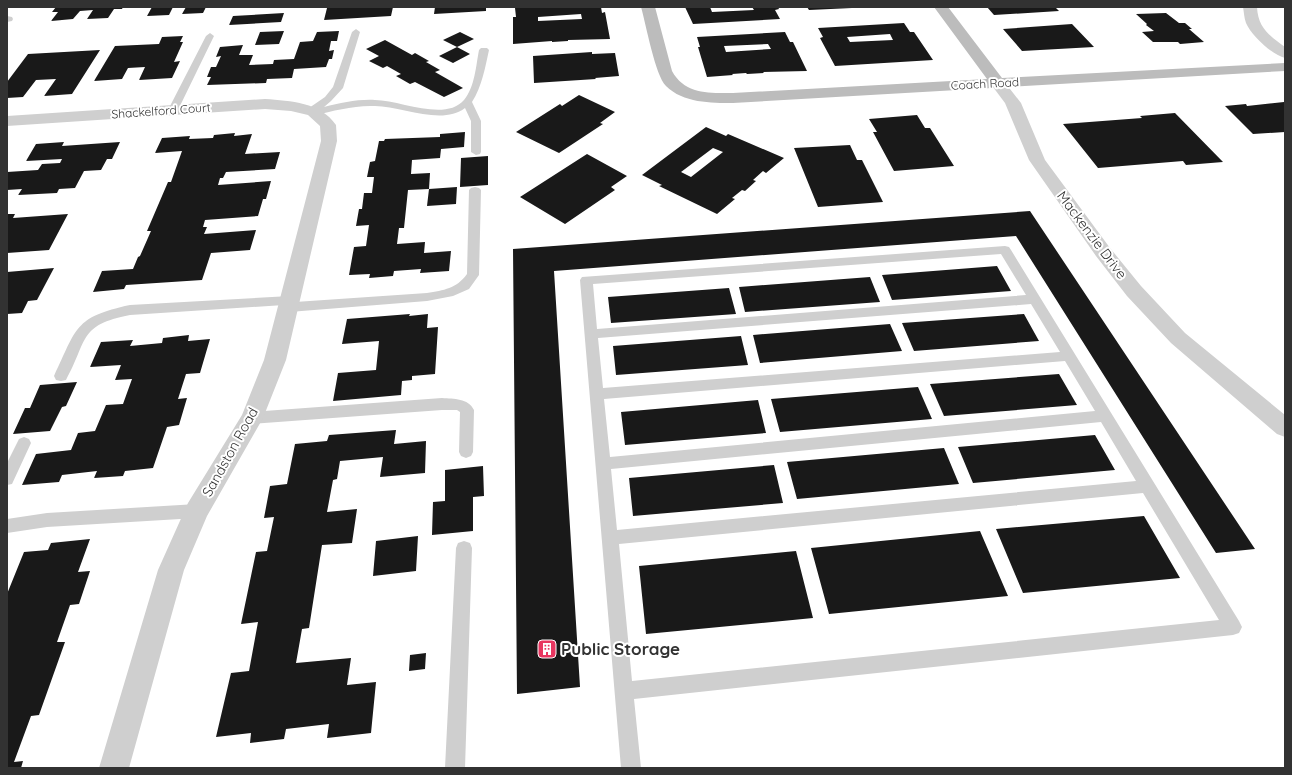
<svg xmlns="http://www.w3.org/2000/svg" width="1292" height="775" font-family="Quicksand,sans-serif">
  <rect width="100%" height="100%" fill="#fff"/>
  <path fill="#191919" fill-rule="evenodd" d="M56,7h67l-1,2h-8l-6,9 -21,1 6,-9 -13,1 -7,8 -22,2 7,-9h-6z
    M152,7h21l-4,8 -22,1z
    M186,7h20l-3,6 -21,1z
    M353,7h40l-2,9 -67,4 3,-12z
    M435,7h51v4l-52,3z
    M531,7h70l1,6 3,-1 5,27 -42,1v1l-16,1v-1l-39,3v-27h3l-1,-9zM581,14l1,5 -44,2v-4z
    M685,7h25l2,5 42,-2 -2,-3h26l1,2 -4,1 5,9 -87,5z
    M807,7h45v1l-43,2z
    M987,7h68l4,4 -65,4z
    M284,13l-3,9 -52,3 4,-9z
    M1166,13l13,10h6l7,6h-3l15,13 -24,2 -2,-2h-25l-11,-10 12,-1 -8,-6 1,-1 -11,-10z
    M904,23l6,9h4l19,28 -98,6 -15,-28 3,-1 -5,-9zM890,34l3,6 -43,2 -3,-5z
    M1072,24l22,23 -72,4 -19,-22z
    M284,31l-5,13 -24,1 5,-13z
    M339,31l-2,10h-6l-2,10 5,-1 -2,9h-3l-3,8 -32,2 -2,9 -25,1 -1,4 -59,2 4,-8h-4l4,-10h5l5,-11 -5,1 4,-10 23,-2 -4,10h14l-4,10 24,-1 1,-4 20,-1 6,-17 13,-1 4,-9z
    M460,32l14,7 -17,8 -14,-7z
    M785,32l5,10h3l14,29 -44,1 1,1 -17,1 -1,-1 -14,1 1,1 -26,2 -9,-30h2l-3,-10zM768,44l3,5 -45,3 -2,-6z
    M183,36l-3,6h3l-9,20 6,-1 -8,17 -33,2 6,-13 -17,1 -6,11 -28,2 21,-35 44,-2 3,-7z
    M385,40l27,15 3,-2 14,8 -3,1 14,8 -5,2 28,16 -19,9 -29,-15 -5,2 -14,-8 5,-2 -14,-8 -4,2 -14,-7 10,-5 -13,-7z
    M457,47l13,7 -17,9 -14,-7z
    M100,50l-28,44 -28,2 12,-17 -20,1 -13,17 -16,1v-16l21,-28z
    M592,52v2l23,-1 4,23 -24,2 1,1 -62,4 -1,-27z
    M579,95l36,17 -15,11 3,1 -44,29 -43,-21 44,-28 2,2z
    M1284,102l1,30 -32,2 -28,-28 21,-2 1,2z
    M1175,113l48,49 -37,3 -3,-4 -85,7 -35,-44 79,-6 -2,-2z
    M917,115l8,13h5l24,38 -60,5 -21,-39h4l-8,-13z
    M706,127l20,9 2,-2 56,24 -18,15 -3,-2 -10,9 3,1 -11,10 -3,-1 -10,8 3,1 -18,15 -58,-28 3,-1 -20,-10zM713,148l10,4 -32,25 -10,-5z
    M465,132l-1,15 -23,2 -1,9 -28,2 -1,14 19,-1 -1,16 28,-2 -1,17 -29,2 2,-17 -21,1 -4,38h-5l-2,16 28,-2 -1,11 27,-2 -2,20 -29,2 1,-4 -27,2 -1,5 -24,2 1,-4 -21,1 5,-28 12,-1 3,-21 -13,1 3,-17h3l2,-16h8l2,-16h-7l3,-15 5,-1 4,-20h5l1,-2 55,-2v-3z
    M235,133l-1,3 18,-2 -7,20 35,-2 -5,17 -49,3 -3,6h-3l-2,7 53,-4 -5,18h-3l-5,17 -53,4 -2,7h4l-3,7 52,-4 -6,20 -39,3 -9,27 -76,5 -2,4 -31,3 9,-21 31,-2 5,-12 2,-1 11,-25h-4l21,-49h3l11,-31 -27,2 7,-15 28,-2 -1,3 24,-1 1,-3z
    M64,142l-2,4 58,-4 -8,17h-5l-6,11 -17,1 -9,17 -16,1 -2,4 -39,2 4,-6 -15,1v-18l31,-2 4,-6 18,-1 2,-4 -36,2 10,-17z
    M850,145l7,15h5l21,42 -65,5 -24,-59z
    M587,154l40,22 -16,11 4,3 -50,34 -45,-27z
    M488,156v29l-28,2 1,-29z
    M1030,211l225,338 -39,4 -200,-317 -462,35 26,416 -63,7 -4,-445z
    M7,214h8l-2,4 55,-4 -19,36 -42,3z
    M997,266l14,25 -119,9 -10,-25z
    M54,268l-17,32 -9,1 -6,12 -15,1v-42z
    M870,277l10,25 -135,10 -6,-25z
    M729,288l7,26 -125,9 -3,-26z
    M410,314l-1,2 19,-2 -1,14 11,-1 -3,47 -23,2v4l-10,1 -1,14 -68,6 5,-28 38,-3 3,-29 -37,3 5,-25z
    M1024,314l15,27 -125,10 -12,-28z
    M890,324l12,27 -142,12 -7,-28z
    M189,335l-1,6 22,-2 -10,34 -14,1 -8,25 9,-1 -8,27 -12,2 -14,41 -28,3 -2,5 -29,2 3,-7 -35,4 -3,7 -37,3 14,-31 35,-4 7,-17 17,-2 11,-26 17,-1 9,-25 -17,1 6,-15 -31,2 11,-25 32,-2 -3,6 32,-3 1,-5z
    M741,336l7,29 -132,10 -3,-29z
    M1059,374l18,31 -133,11 -14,-32z
    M77,382l-11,24 -4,1 -12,24 -37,3 12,-26h5l10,-23z
    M918,387l14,32 -152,13 -9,-33z
    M758,400l8,33 -141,12 -4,-33z
    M396,430l-2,14 32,-3 -1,32 -45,4 3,-20 -43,4 -3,18 -4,1 -6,32 30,-3 -5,34 -30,2 -13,83 -7,1 -6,34 55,-5 -4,27 29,-3 -5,51 -44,5 2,-14 -43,5 -2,10 -34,4 1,-10 -35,4 15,-64 18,-2 9,-49 -17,2 15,-72 11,-1 7,-34 -10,1 6,-32 17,-2 8,-40 32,-3 2,-6z
    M1095,435l20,35 -142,13 -15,-36z
    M944,448l15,36 -162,15 -10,-37z
    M774,465l9,38 -150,13 -4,-38z
    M483,466l1,30 -11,1v34l-41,4 1,-33 12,-1v-31z
    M1144,516l36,62 -157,15 -27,-64z
    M980,531l28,65 -179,18 -18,-66z
    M418,536l-2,35 -43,5 3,-35z
    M90,539l-12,33 12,-1 -11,33 -9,1 -13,37h8l-26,73 -8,1 -17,46 9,-1 -2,7h-14v-174l17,-42 24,-2 3,-7z
    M796,551l17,67 -167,16 -7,-68z
    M426,653l-1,16 -16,2 1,-16z"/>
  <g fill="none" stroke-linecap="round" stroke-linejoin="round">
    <path fill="#cfcfcf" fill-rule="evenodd" d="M7,16l5,1 1,2 -1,2 -5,1z
      M356,29l4,3 -17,56 -12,13 -7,6c17,-4 34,-8 51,-7 25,0 70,22 89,0 11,-13 12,-35 15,-50l2,-2h6l2,2c-4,18 -7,36 -17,52l9,19v31l-1,2 -4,1 -5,-3v-31l-6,-13c-23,18 -64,-2 -90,-2 -21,-1 -41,5 -61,9l-4,-1 -2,-4 1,-2 16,-11 8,-10 19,-55z
      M210,33l4,3 -36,74 -1,2h-8l-1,-2 38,-74z
      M475,187l4,1 2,2 -2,85 -10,14 -16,7 -26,5 -138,11 -5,-2 -1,-3 1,-2 -154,10c-52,10 -42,25 -64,65l-5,1 -5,-1 -2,-4c23,-48 20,-59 76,-71l160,-9 5,1 1,3 -1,2 132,-9c17,-3 29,-4 40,-19l2,-84 2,-2z
      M1005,246l4,1 2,3 228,371 3,6 -3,6 -6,2 -599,64 7,69h-20l-41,-488 2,-3zM1001,254l25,41 -429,34 -4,-45zM1031,304l29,48 -457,36 -5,-50zM1065,361l30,50 -485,46 -6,-58zM1101,422l35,59 -519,49 -6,-61zM1143,493l76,127 -587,61 -13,-137z
      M442,398c12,1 26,0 32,12l-1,42 -2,4 -5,2 -5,-2 -2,-4 1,-40 -3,-2h-15l-190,14 -5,-2 -2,-4 2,-4 5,-2z
      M24,437l5,2 2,4 -19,41 -5,1v-22l12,-24z
      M197,504l6,2 2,5 -2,5 -6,2 -150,9 -40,6v-14l40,-6z
      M464,541l6,2 2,5 -7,220h-20l11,-220 2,-5z"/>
    <path fill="#cfcfcf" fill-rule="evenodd" d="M1243,7h14c1,21 12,28 28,40v11c-13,-3 -34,-23 -39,-35 -2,-5 -2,-11 -3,-16z
      M998,78l5,2 18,23 24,57 65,88 31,38 44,47 100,82v22l-8,-3 -106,-91 -44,-47 -31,-40 -67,-96 -24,-57 -15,-20 3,-3z
      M265,99c26,2 55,3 71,26l1,16 -51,219 -23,58 -56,98 -23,54 -55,198h-30l59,-198 30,-67 54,-88 22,-55 57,-219 -1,-15 -12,-11 -17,-4 -26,-2 -258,17v-10z"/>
    <path fill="#bcbcbc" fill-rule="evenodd" d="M641,7h14l17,64c13,24 38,22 61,22l254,-14 -53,-72h14l54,71 283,-15v8l-552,32c-22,0 -50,0 -67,-17 -11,-11 -20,-62 -25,-79z"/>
  </g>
  <defs>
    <g id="building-square" transform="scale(1)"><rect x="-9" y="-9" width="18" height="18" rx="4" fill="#e83660" stroke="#fff"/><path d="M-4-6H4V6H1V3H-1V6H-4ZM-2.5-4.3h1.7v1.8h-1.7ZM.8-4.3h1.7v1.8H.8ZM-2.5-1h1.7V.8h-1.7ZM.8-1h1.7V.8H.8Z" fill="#fff"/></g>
  </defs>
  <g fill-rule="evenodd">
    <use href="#building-square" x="547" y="649"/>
  </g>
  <g text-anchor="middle" stroke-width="4" stroke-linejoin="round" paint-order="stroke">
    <g font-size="12" fill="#323232" stroke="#fff">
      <text transform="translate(985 84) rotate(-3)" y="4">Coach Road</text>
      <text transform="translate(161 111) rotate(-4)" y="4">Shackelford Court</text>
    </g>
    <g font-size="14" fill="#323232" stroke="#fff">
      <text transform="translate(1092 235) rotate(53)" y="5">Mackenzie Drive</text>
      <text transform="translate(230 452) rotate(-61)" y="5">Sandston Road</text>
    </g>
    <g font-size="17" font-weight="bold" fill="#323232" stroke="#fff" text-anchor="start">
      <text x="561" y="655">Public Storage</text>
    </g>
  </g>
  <rect width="1292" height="775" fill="none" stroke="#323232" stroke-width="16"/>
</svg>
